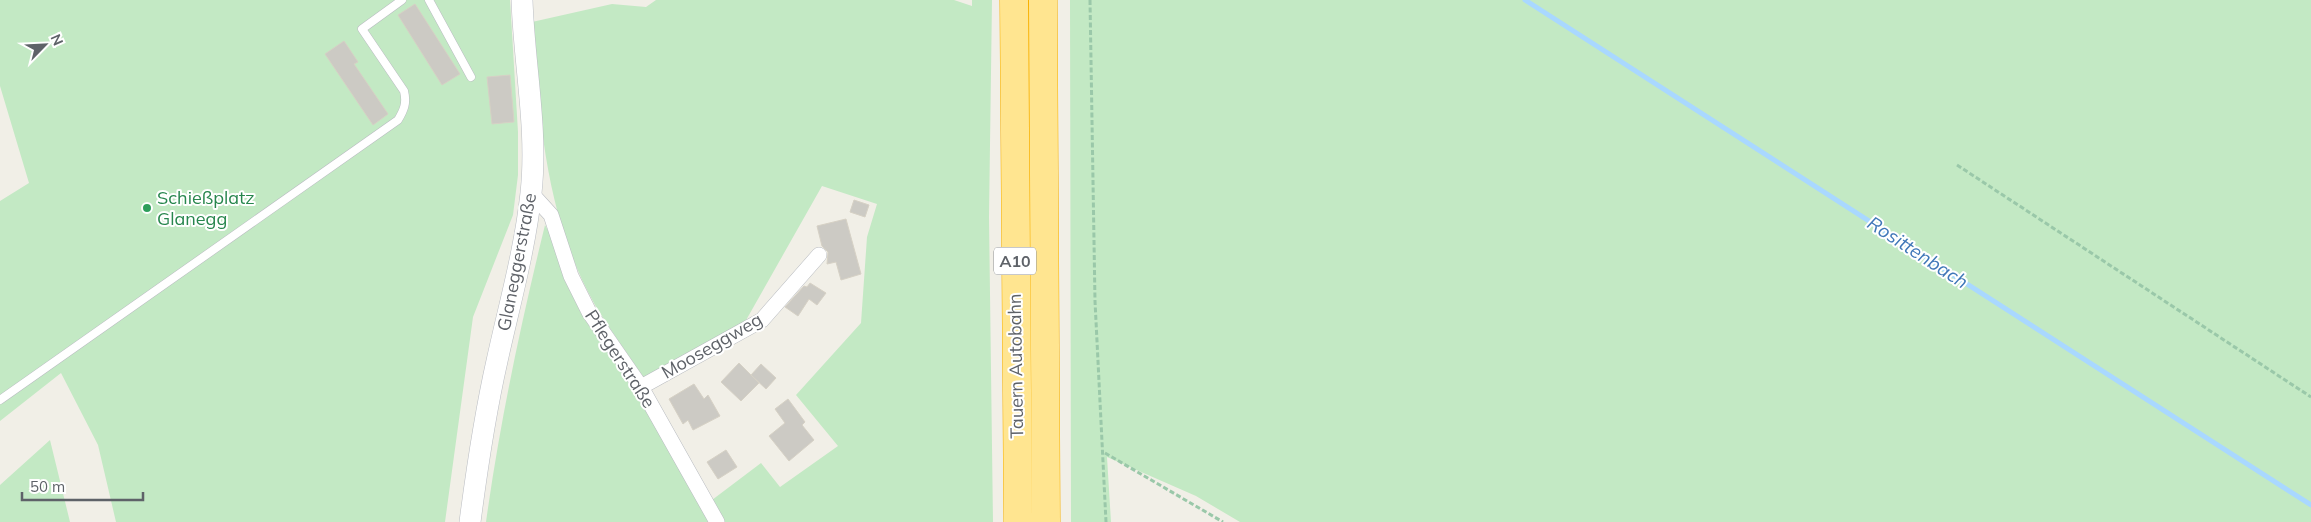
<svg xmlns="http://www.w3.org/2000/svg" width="2311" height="522" font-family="Mulish,sans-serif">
  <rect width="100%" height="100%" fill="#f1efe7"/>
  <path fill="#c3e9c4" d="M0,0h510l8,132v43l-5,40 -40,102 -28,205h-329l-18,-77 -37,-72 -61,48v-220l29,-18 -29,-97z
    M656,0h298l18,6v-6h20l-3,217 4,305h-268l-13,-22 49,-37 19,24 58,-41 -42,-51 65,-72 6,-86 10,-33 -55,-18 -77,136 -101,56c-16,-24 -34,-48 -49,-73 -50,-89 -55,-184 -63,-283l80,-18 34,3z
    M1070,0h1241v522h-1071l-44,-26 -89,-39 4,65h-40z
    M545,225l92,168 73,129h-224c14,-101 35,-199 59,-297z
    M50,440l20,82h-70v-37z"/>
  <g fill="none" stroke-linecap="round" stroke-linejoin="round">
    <path stroke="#a9d8ff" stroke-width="5" d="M1525,0l786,505"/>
  </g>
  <path fill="#cccac4" stroke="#d6d1c5" d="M415,4l45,70 -18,11 -44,-70z
    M344,41l14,21 -4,2 34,50 -15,11 -48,-71z
    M510,75l4,47 -22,2 -5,-47z
    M854,200l15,5 -4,12 -15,-5z
    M846,219l15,55 -20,6 -5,-18 -9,2 1,-12 -6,-6 -5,-20z
    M810,283l16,10 -9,12 -8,-6 -11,17 -13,-9 19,-21 3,1z
    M739,363l20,20 -18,18 -20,-19z
    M761,364l15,14 -10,11 -15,-14z
    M694,384l10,15 4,-4 12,21 -27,14 -5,-10 -5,4 -14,-25z
    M788,399l17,23 -3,3 12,15 -25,21 -20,-25 16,-13 -10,-14z
    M726,450l11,17 -19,12 -11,-17z"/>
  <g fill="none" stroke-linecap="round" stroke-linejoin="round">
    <g stroke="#b9bcc1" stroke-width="9">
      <path id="lane" d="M429,0l42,77
        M0,400l398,-280c6,-10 9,-17 6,-29l-42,-62 40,-29"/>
    </g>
    <g stroke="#b9bcc1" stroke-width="16">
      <path id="street" d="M531,193l20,22 20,61 18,36 52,75 76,135
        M641,387l121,-67 57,-65"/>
    </g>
    <g stroke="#babdc3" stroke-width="22">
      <path id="secondary" d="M470,522c7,-54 15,-108 27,-161 12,-55 28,-111 34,-168 7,-64 -7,-129 -9,-193"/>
    </g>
    <g stroke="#f8b000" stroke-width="29">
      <path id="highway" d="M1014,0l4,522
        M1043,0l3,522"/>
    </g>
    <path stroke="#9ac8a9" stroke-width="3" stroke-dasharray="5 2.5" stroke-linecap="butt" d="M1090,0l5,301 11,221
      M1957,165l354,232
      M1105,453l118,69"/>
    <use href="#lane" stroke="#fff" stroke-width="8"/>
    <use href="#street" stroke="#fff" stroke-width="15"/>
    <use href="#secondary" stroke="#fff" stroke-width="21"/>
    <use href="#highway" stroke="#ffe590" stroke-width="28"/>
  </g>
  <circle fill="#2e9e5b" stroke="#fff" stroke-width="2" cx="147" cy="208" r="5"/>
  <g text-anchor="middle" stroke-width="4" stroke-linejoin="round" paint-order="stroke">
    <rect fill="#fff" stroke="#8e9195" stroke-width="1" x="994" y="247.5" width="42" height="27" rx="4"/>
    <g font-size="16" font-weight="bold" fill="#5e6268">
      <text x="1015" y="267">A10</text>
    </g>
    <g font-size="18" fill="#27864d" stroke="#fff" text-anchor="start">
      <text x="157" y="204">Schießplatz<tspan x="157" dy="21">Glanegg</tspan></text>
    </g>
    <g font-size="18" fill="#5e6268" stroke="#fff">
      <text transform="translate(517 262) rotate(-79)" y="6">Glaneggerstraße</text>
      <text transform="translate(712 346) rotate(-30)" y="6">Mooseggweg</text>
      <text transform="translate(620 359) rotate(57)" y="6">Pflegerstraße</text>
      <text transform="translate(1016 366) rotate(-91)" y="6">Tauern Autobahn</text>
    </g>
    <g font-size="19" font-style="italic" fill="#3f77b8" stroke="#fff">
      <text transform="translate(1918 252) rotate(33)" y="7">Rosittenbach</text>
    </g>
  </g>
  <g transform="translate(45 45) rotate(66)" stroke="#ffffff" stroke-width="4" paint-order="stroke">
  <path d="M0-4L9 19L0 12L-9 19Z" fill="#5e6268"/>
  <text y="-8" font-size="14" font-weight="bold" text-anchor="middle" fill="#5e6268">N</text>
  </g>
  <path d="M22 492v8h121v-8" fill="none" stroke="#5e6268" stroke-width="2.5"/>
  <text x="30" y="492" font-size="15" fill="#5e6268" stroke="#ffffff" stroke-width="4" paint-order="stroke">50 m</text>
</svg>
